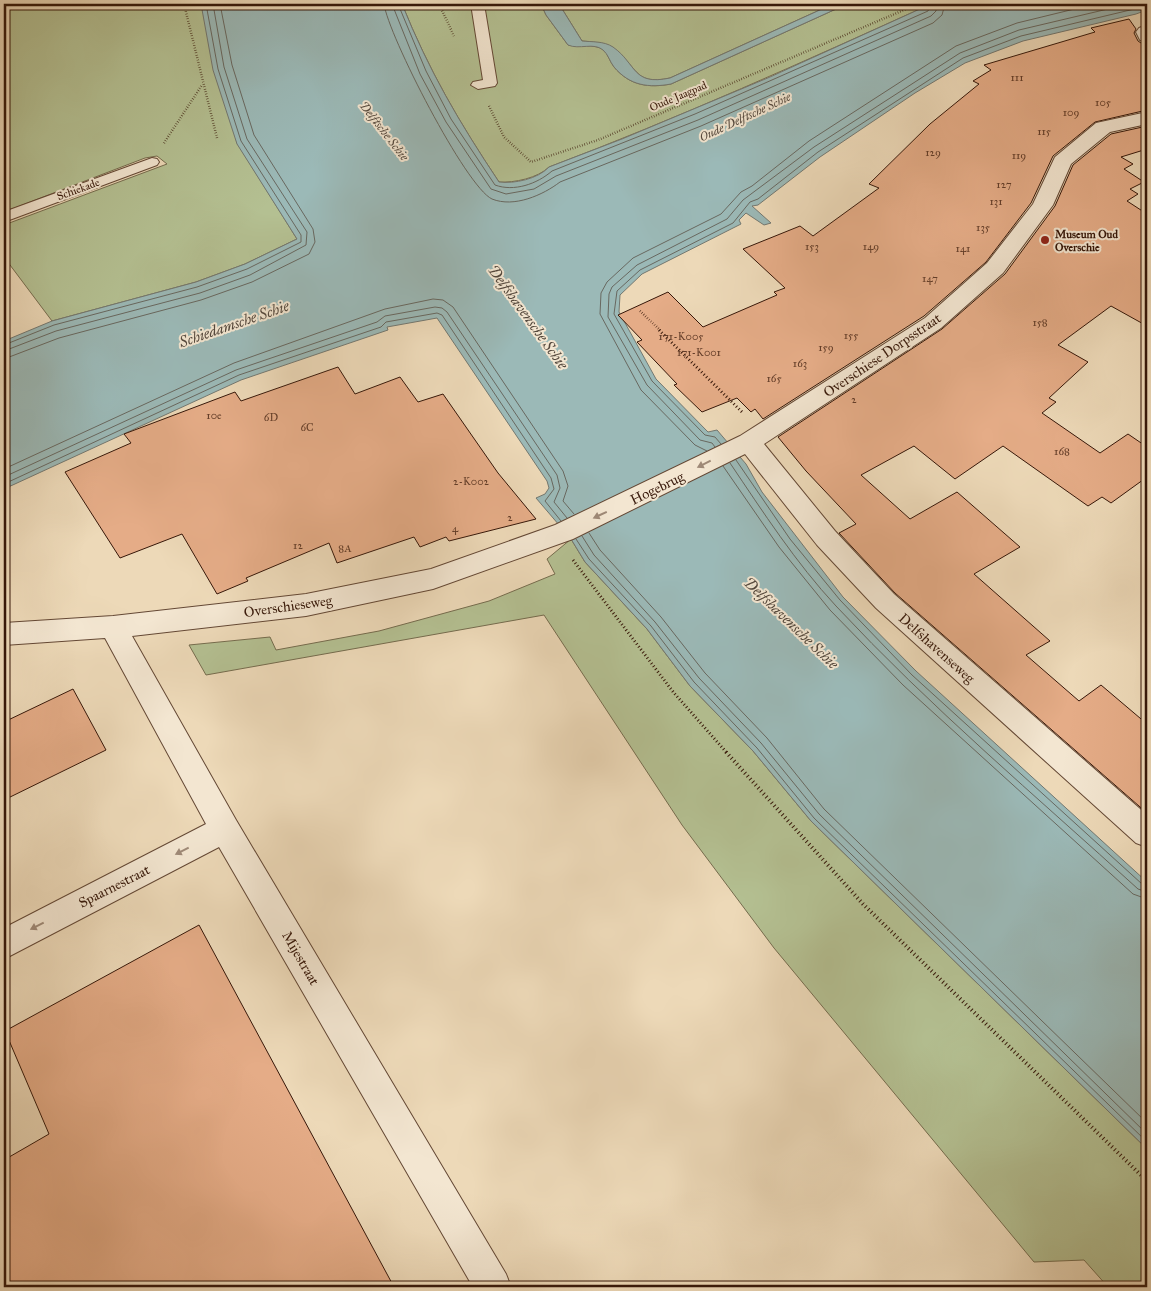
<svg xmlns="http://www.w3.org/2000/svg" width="1151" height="1291" font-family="'IM FELL Great Primer',serif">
  <rect width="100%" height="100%" fill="#edd9b8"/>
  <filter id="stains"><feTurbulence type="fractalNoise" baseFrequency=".004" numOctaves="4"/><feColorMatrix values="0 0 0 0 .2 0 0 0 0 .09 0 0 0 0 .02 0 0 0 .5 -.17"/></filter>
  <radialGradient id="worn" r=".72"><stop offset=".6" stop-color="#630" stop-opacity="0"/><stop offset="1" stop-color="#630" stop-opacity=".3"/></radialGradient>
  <path fill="#b4c092" stroke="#756c4e" d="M4,4h197l36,139 60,96 -52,25 -49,18 -144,39 -48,-64v-32l163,-61 -10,-8 -12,2 -141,54z
    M402,4h139l5,11 22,30c10,1 28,-1 36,5 4,4 6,12 10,17 16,19 35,21 57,17l176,-80h84c-126,57 -252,114 -382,163 -11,11 -35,16 -50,15 -40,-60 -70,-111 -97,-178z
    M559,4h274l-163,74c-33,7 -31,-7 -51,-25 -11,-10 -24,-11 -37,-12z
    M571,539l14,23 62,67 43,57 63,65 58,70 336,328v138h-39l-24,-27 -50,2 -260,-314 -92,-123 -138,-210 -338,60 -17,-30 81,-8 6,13 103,-19 110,-30 66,-27 -8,-15z"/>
  <path fill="#9bb9b7" stroke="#737871" d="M201,4h201c27,67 57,118 97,178 15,2 39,-3 50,-15l73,-28 148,-62 161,-73h216v6l-11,4 -113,27 -58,22 -50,30 -95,64 -62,48 -6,1 19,17 -7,2 -18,-12 -7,7 2,4 -99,50 -22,21 -1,17 37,67 52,53 9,-2 29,34 16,28 81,105 73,74 231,211v267l-336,-328 -58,-70 -63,-65 -43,-57 -62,-67 -14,-23 -35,-41 9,-4 4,-6 -2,-7 -110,-163 -50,9 1,3 -147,50 -237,109v-148l48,-20 144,-39 49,-18 52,-25 -60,-95 -24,-74z
    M541,4h18l23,37c10,1 22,0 31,6 24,17 19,39 57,31l163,-74h14l-176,80c-22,4 -41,2 -57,-17 -4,-5 -6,-13 -11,-17 -9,-8 -24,0 -35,-5l-22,-30z"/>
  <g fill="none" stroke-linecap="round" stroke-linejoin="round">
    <path stroke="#686860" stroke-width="1" d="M384,4c4,31 82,183 108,195 22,9 51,-4 68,-17l141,-56 232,-103 9,-8 3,-11
      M392,4l28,70 26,48 45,67 15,5 28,-5 22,-13 142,-56 233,-104 5,-5 1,-7
      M398,4l28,67 25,48 44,66c19,7 42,-1 57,-14l143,-57 233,-103 3,-7
      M4,345l50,-20 143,-38 50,-18 54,-27v-7l-60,-94 -23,-72 -12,-65
      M4,351l52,-20 144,-38 50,-18 56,-30 1,-13 -60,-93 -23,-72 -11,-63
      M4,359l55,-21 142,-38 51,-18 57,-28 6,-12 -2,-13 -59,-94 -22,-70 -12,-61
      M721,444l-6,-7 -10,-2 -53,-54 -38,-67 3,-23 23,-21 93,-47 17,-21 8,-3 60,-47 145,-94 58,-22 126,-30
      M715,447l-3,-4 -12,-3 -53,-55 -39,-68 1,-23 3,-7 25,-22 90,-46 16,-19 71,-53 146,-94 59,-23 110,-26
      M707,451l-12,-6 -54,-55 -41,-76 1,-21 6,-11 26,-24 88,-44 20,-22 11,-6 57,-45 147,-95 61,-23 78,-19
      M736,460l54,79 50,61 72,75 230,209 5,1
      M730,463c33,49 66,100 106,143 94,101 200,190 302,283l9,3
      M723,466l56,81 51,63 73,75 230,209 14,5
      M4,469l230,-106 151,-54 48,-10 10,1 10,7 110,164 5,15 -5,15 11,13
      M4,477l232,-107 141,-48 8,-6 50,-9 7,1 5,4 110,163 3,13 -6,14 13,16
      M4,484l235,-109 142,-48 5,-5 51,-9 5,2 109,163 3,11 -9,12 16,20
      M589,533l11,17 61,67 44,56 62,65 57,71 323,314
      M582,536l12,19 61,67 44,56 62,65 58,71 328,320
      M576,539l13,20 62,67 43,56 63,66 57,70 333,324"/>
  </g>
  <path fill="#e5ac87" stroke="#361709" d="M1129,19l7,10 -2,4 4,8 9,6v63l-52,12 -42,34 -22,47 -45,59 -62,54 -161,103 -8,-10 -4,3 -14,-14 -35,14 -28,-27 3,-1 -40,-42 5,-2 -24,-25 50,-23 35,35 74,-32 -3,-3 11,-4 -42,-39 57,-23 13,10 66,-48 -10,-4 61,-60 49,-40 -6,-3 18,-11 -7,-5 111,-33 -4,-4z
    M1147,126v23l-26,8 12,7 -9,5 20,13 -14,7 8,5 -11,7 20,13v112l-36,-20 -53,39 30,17 -39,36 7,4 -14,11 58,40 28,-19 19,13v30l-36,26 -9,-6 -14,9 -85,-60 -48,33 -41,-33 -53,29 49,44 47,-27 63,55 -46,27 76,67 -24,14 53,46 22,-16 46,39v89l-252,-220 -56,-60 17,-9 -50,-53 -28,-34 164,-108 63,-55 50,-68 18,-41 38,-31z
    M338,367l17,27 45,-17 18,25 25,-8 55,79 38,46 -87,22 -3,-4 -26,10 -6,-10 -77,26 -8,-20 -83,35 2,3 -31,13 -35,-60 -62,24 -55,-86 66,-29 -7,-9 111,-42 6,9z
    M73,689l33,61 -102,50v-78z
    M199,925l195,362h-390v-127l45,-26 -44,-103z"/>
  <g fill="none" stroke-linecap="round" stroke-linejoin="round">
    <g stroke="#644835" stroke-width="2">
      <path id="lane" d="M471,4h13l13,79 -2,3 -17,3 -7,-4 2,-3 10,-2z
        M152,158l5,1 2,3 -2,3 -153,57v-10z"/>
    </g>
    <g stroke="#644835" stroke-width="2">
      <path id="street" d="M1147,25v17l-7,-2 -4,-8 3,-4z
        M1147,112v12l-37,8 -39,32 -18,41 -50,68 -62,55 -177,116 71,87 59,63 253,221v32l-11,-4 -260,-235 -59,-63 -72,-91 -172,85 -140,50 -127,27 -174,20 104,184 270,454 5,13h-38l-254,-440 -215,112v-31l202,-104 -101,-186 -101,7v-22l109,-7 193,-22 125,-25 124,-44 185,-89 185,-118 62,-55 46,-59 22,-47 41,-34z"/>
    </g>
    <path stroke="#361709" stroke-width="2.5" stroke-dasharray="0.5 2" stroke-linecap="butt" d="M184,4l33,134
      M439,4l15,32
      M489,106l15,31 27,25 67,-22 320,-136
      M164,143l38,-58
      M640,311l21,20"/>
    <path stroke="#361709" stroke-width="3" stroke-dasharray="1 2.5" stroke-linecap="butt" d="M659,330l83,82
      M573,560l101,133 53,60"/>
    <path stroke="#361709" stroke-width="4" stroke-dasharray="1 3" stroke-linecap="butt" d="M726,752l137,152 284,277"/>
    <use href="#lane" fill="#f3e6d1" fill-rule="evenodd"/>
    <use href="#street" fill="#f3e6d1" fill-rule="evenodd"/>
  </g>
  <defs><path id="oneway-solid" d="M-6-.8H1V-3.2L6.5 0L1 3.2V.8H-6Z" transform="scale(1.25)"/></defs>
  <g fill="#9e8977">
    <use href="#oneway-solid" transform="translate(704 464) rotate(153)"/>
    <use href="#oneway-solid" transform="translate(600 515) rotate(155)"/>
    <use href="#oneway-solid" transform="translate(182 851) rotate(153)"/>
    <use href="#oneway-solid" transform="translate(37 926) rotate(153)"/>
  </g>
  <circle fill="#8f2418" stroke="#f3e6d1" stroke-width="2" cx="1045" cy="240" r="5"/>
  <g text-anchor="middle" stroke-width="4" stroke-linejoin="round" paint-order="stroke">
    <g font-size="11" fill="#623c28">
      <text x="1017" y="81">111</text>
      <text x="1103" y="106">105</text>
      <text x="1071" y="116">109</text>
      <text x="1044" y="135">115</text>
      <text x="933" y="156">129</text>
      <text x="1019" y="159">119</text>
      <text x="1004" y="188">127</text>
      <text x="996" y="205">131</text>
      <text x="983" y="231">135</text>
      <text x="812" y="250">153</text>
      <text x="871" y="250">149</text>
      <text x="963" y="252">141</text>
      <text x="930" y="282">147</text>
      <text x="1040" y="326">158</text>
      <text x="851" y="339">155</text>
      <text x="681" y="340">171-K005</text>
      <text x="826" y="351">159</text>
      <text x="699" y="356">171-K001</text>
      <text x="800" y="367">163</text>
      <text x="774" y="382">165</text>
      <text x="854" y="403">2</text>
      <text x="214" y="419">10e</text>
      <text x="271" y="421">6D</text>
      <text x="307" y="431">6C</text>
      <text x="1062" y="455">168</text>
      <text x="471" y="485">2-K002</text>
      <text x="510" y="521">2</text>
      <text x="455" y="532">4</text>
      <text x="298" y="549">12</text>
      <text x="345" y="552">8A</text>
    </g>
    <g font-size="11" fill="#361709" stroke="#f3e6d1">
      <text transform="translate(678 96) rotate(-23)" y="4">Oude Jaagpad</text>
      <text transform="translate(78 189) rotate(-20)" y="4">Schiekade</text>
    </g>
    <g font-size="11" font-weight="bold" fill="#361709" stroke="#f3e6d1" text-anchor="start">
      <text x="1055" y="238">Museum Oud<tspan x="1055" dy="13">Overschie</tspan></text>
    </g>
    <g font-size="12" font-style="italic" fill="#54483d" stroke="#f3e6d1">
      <text transform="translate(745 117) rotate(-25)" y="4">Oude Delftsche Schie</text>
      <text transform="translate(384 131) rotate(52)" y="4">Delftsche Schie</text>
    </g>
    <g font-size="14" fill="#361709" stroke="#f3e6d1">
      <text transform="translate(882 355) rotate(-34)" y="5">Overschiese Dorpsstraat</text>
      <text transform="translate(657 488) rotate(-26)" y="5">Hogebrug</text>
      <text transform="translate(288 606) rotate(-8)" y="5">Overschieseweg</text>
      <text transform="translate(937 648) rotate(42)" y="5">Delfshavenseweg</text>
      <text transform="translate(114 886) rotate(-27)" y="5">Spaarnestraat</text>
      <text transform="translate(301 958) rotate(60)" y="5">Mijestraat</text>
    </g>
    <g font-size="15" font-style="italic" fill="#54483d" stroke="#f3e6d1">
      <text transform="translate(528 317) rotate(54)" y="5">Delfshavensche Schie</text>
      <text transform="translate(234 324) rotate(-19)" y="5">Schiedamsche Schie</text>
      <text transform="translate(791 623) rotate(44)" y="5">Delfshavensche Schie</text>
    </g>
  </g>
  <rect width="1151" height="1291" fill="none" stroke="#edd9b8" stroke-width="20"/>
  <rect x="5" y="5" width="1141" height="1281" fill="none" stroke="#361709" stroke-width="2.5"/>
  <rect x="10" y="10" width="1131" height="1271" fill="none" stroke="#361709"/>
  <rect width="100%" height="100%" filter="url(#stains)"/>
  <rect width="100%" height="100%" fill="url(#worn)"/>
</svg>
